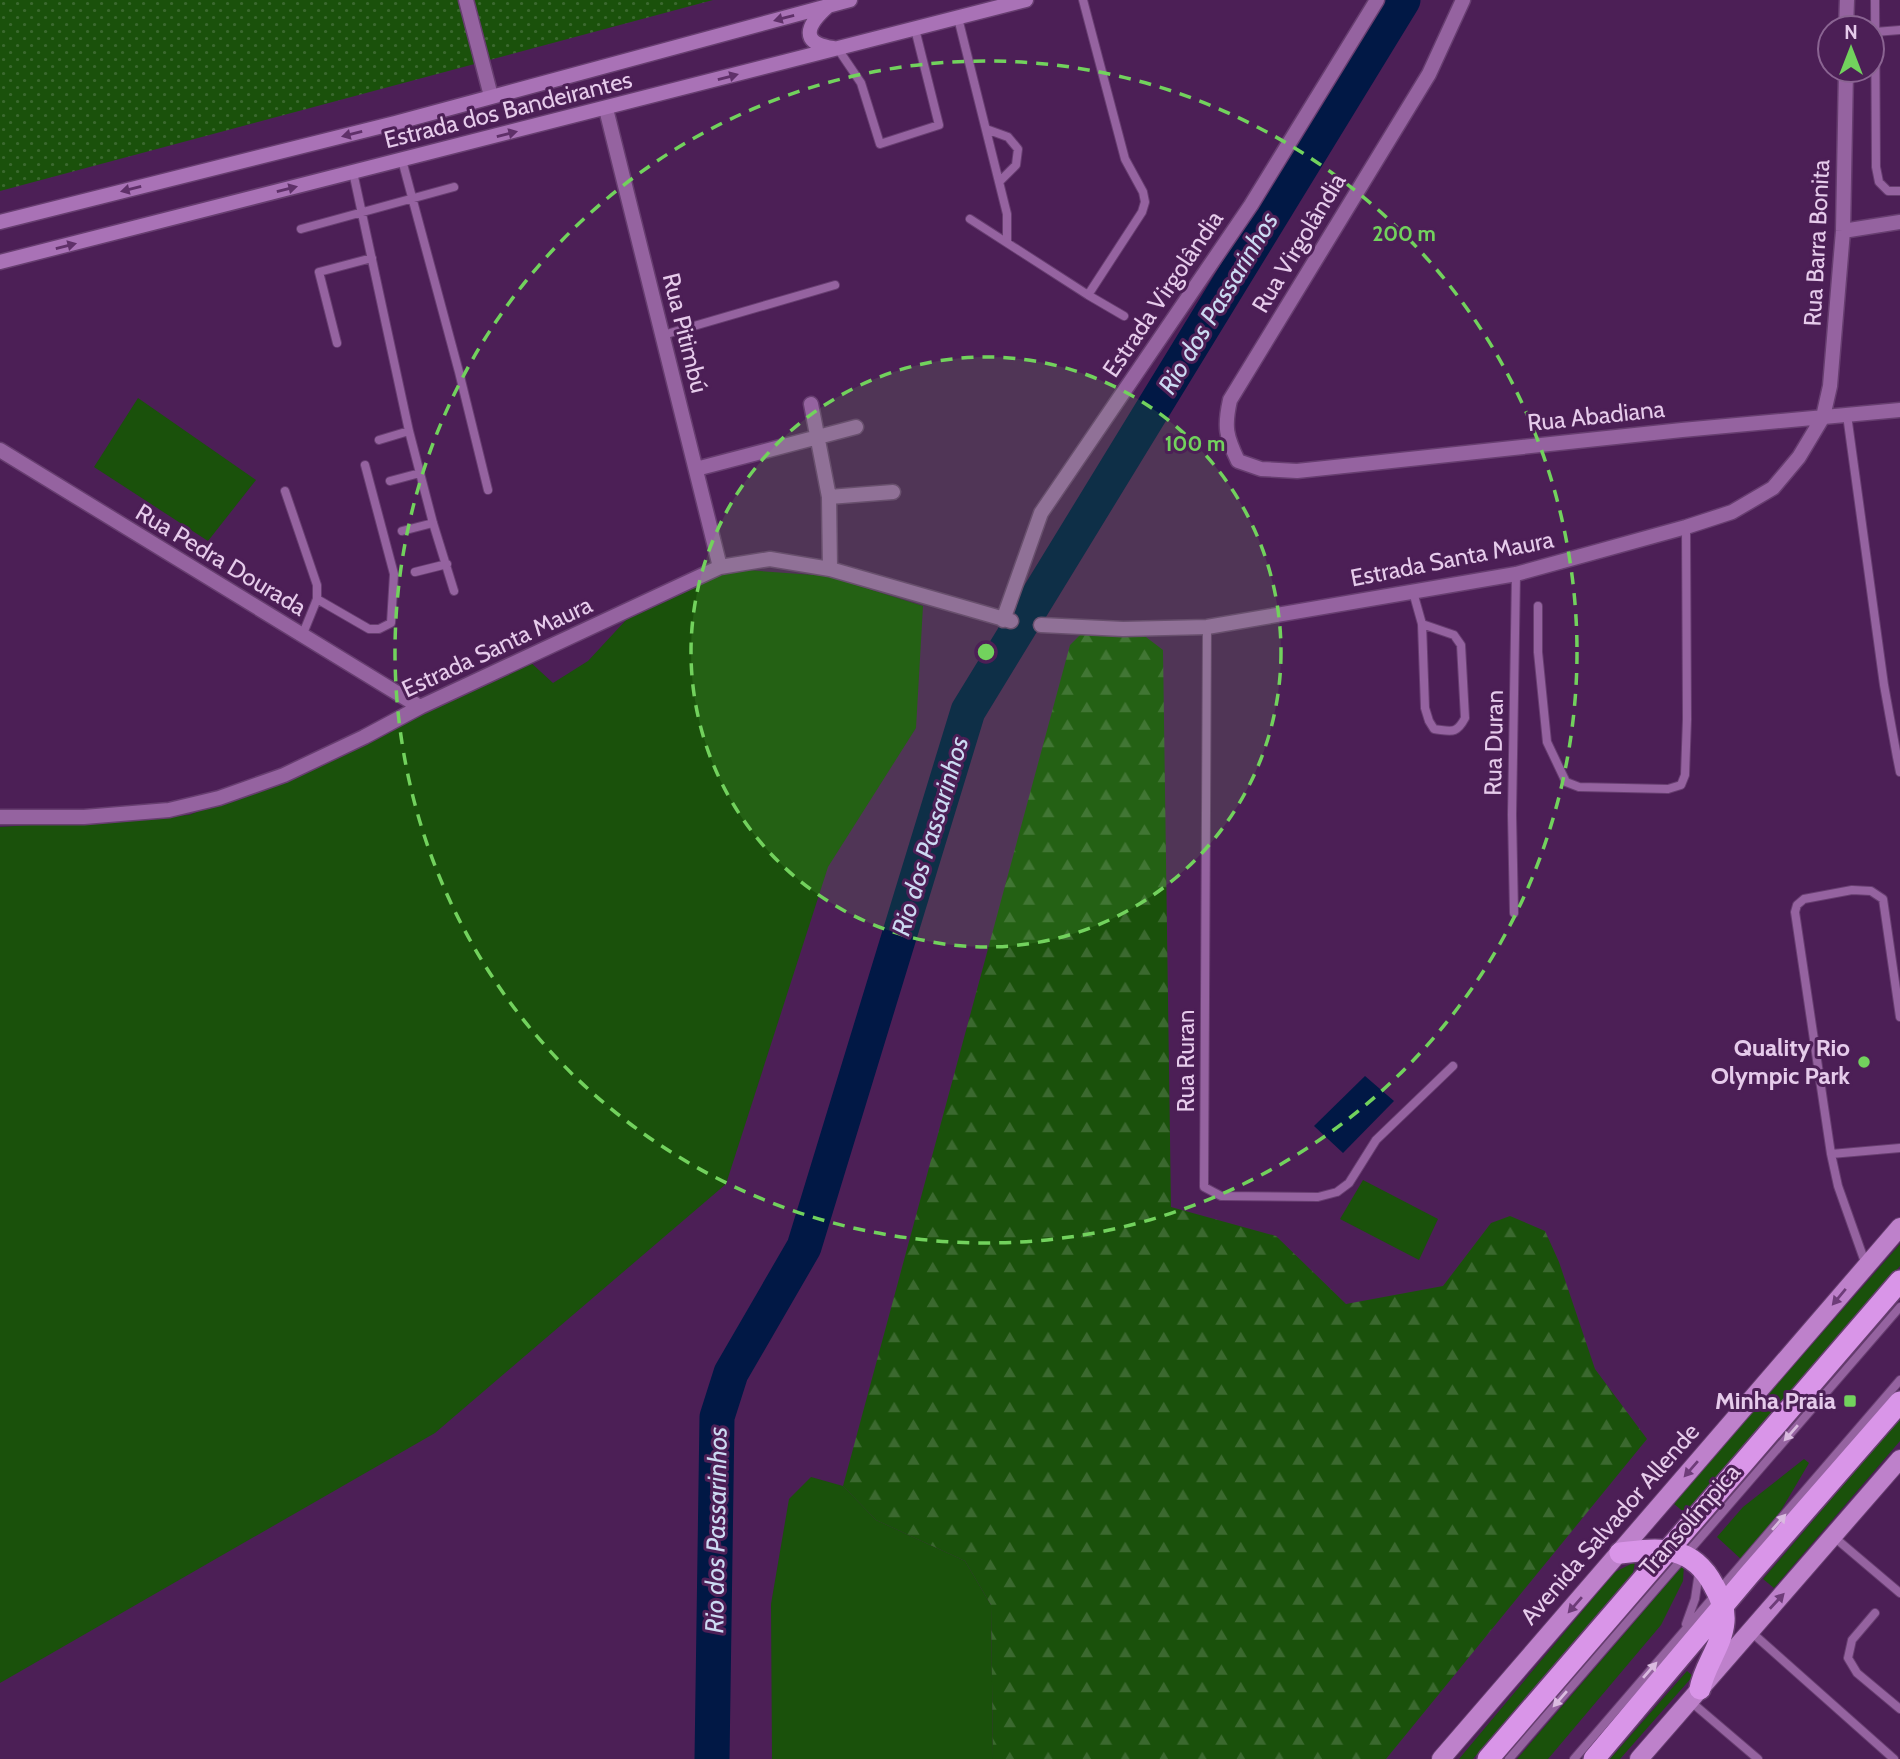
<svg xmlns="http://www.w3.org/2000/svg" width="1900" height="1759" font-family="Cabin,sans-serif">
  <defs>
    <pattern id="forest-firs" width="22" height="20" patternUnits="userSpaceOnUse" patternTransform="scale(1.75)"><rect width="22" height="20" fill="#1a510b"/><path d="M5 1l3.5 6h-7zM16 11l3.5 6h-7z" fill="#3b692f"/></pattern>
    <pattern id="garden-dots" width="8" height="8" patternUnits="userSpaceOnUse" patternTransform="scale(1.75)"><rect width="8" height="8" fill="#1a510b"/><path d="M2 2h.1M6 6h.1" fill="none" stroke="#3b692f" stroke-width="1.8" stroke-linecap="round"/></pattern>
  </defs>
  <rect width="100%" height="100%" fill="#4c1f56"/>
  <path fill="#1a510b" d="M138,398l118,82 -48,61 -114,-74z
    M719,568l108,8 96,30 -7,122 -88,139 -102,317 -291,249 -435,250v-856l189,-12 166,-66 173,-89 25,23 35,-22 51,-55z
    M1363,1180l75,39 -19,41 -79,-41z
    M1900,1244v22l-214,248 -13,-11z
    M1900,1419v22l-126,147 -11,-9z
    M1804,1459l5,4 -36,61 -30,37 -26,-24 26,-30z
    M811,1477l32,9 33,34 89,41 26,44 2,154h-221l-1,-155 18,-105z
    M1635,1562l-2,11 -160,186h-14l156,-187z
    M1684,1564l-1,17 -22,44 -113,134h-31z
    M1687,1671l6,5 -73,83h-10z"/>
  <path fill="url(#forest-firs)" d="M1083,632l59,2 21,16 8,557 105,29 70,68 97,-18 48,-63 19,-7 35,15 14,31 36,107 52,70 -261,320h-393l-2,-154 -26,-44 -89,-41 -33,-34 227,-841z"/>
  <path fill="url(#garden-dots)" d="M0,0h713l-713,191z"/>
  <path fill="#011845" d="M1365,1076l29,25 -51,52 -29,-27z"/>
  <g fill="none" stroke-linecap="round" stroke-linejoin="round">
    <path stroke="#011845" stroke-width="35" d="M712,1759l5,-342 14,-44 73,-126 164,-536 435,-711"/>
    <g stroke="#673e70" stroke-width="10">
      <path id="lane" d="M1083,0l42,159 18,33 2,10 -3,10 -54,83
        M1875,0l1,167 3,15 9,9h12
        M958,18l49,196v27
        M1875,32l25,-2
        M838,49l23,34 19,61 59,-19 -24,-96
        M986,129l22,8 10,12 -2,16 -16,16
        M402,160l57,212 29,118
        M353,172l56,259 24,92 21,68
        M970,219l118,76 36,21
        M301,229l153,-42
        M663,335l172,-50
        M337,343l-18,-71 53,-14
        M1847,415l37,270 13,72
        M379,440l30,-9
        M390,481l30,-8
        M285,491l32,94v14l-15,37
        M402,531l31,-8
        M415,572l32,-8
        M1413,592l9,32 3,84 4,13 5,8c17,2 22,6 31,-11l-4,-73 -7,-10 -32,-11
        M317,599l52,30h10l12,-6 3,-49 -29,-109
        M1538,606v46l9,90 19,40 13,5 89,2 13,-4 4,-10 2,-56 -1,-192
        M1207,627l-3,560 17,9 97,1 19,-5 12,-9 27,-43 77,-74
        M1900,757h-3l3,15
        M1514,913l-2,-98 4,-241
        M1831,1154l69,-6
        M1866,1265l-28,-79 -7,-32 -36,-242 2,-7 7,-6 48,-9 19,1 12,8 17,118
        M1834,1537l66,56
        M1875,1613l-23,27 -4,18 9,15 43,36
        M1686,1624l9,-25 4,-27
        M1750,1631l144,128
        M1690,1701l68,58
        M1509,1759l391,-452
        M1574,1759l326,-379"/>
    </g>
    <g stroke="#673e70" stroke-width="17">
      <path id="street" d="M466,0l25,96
        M1463,0l-34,74 -199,326c-6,27 -4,36 8,61l23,8 36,2 385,-41 218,-20
        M1846,28l1,-28
        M606,109l114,458
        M1843,231l57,-9
        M811,404l18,93 64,-5
        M0,450l420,257
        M696,469l160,-42
        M829,497l1,72
        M1003,620l38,-107 210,-308 126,-205
        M1041,625l82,4 84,-2 309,-53 170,-47 46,-15 41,-24 26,-31 24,-40 7,-31 13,-155 3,-161
        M0,817h84l85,-7 50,-12 65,-23 80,-38 56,-30 300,-140 50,-8 60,10 181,52"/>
    </g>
    <g stroke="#673e70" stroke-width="17">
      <path id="secondary" d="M827,7c-20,18 -28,36 6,41
        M0,222l395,-99 455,-123
        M0,262l1026,-262"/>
    </g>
    <g stroke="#673e70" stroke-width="20">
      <path id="primary" d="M1441,1759l459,-532
        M1639,1759l261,-300"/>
    </g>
    <g stroke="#673e70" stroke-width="24">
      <path id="highway" d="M1620,1553c40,-5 72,-9 94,33 6,10 11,24 10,36 -2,24 -20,44 -24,67
        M1488,1759l412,-478
        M1594,1759l155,-184 151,-173"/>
    </g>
    <use href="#lane" stroke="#9563a0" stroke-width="8"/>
    <use href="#street" stroke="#9563a0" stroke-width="14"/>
    <use href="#secondary" stroke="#a972b6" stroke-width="14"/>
    <use href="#primary" stroke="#be81cb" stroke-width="18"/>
    <use href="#highway" stroke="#d995e8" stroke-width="21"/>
  </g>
  <defs><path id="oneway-solid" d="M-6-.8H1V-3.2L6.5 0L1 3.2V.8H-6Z" transform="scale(1.75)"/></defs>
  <g fill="#5f3069">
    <use href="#oneway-solid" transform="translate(784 18) rotate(165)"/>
    <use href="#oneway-solid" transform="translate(728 77) rotate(-15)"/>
    <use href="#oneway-solid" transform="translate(352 134) rotate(166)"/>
    <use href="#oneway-solid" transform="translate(507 134) rotate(-14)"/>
    <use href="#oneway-solid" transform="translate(131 189) rotate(166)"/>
    <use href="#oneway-solid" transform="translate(287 189) rotate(-14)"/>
    <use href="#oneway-solid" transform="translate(66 246) rotate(-14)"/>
  </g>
  <g fill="#6e3c79">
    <use href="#oneway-solid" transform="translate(1839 1297) rotate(130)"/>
    <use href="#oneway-solid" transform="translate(1691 1469) rotate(131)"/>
    <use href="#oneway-solid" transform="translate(1777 1601) rotate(-47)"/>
    <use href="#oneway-solid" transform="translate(1575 1605) rotate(131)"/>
  </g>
  <g fill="#dabbe0">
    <use href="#oneway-solid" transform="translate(1791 1433) rotate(131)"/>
    <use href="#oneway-solid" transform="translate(1779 1522) rotate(-49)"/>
    <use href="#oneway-solid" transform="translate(1650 1670) rotate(-49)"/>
    <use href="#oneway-solid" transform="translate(1560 1699) rotate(131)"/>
  </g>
  <circle cx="986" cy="652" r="295" fill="#72d25d" fill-opacity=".12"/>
  <g fill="none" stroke="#72d25d" stroke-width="3.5" stroke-dasharray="12 9">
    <circle cx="986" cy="652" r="295"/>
    <circle cx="986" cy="652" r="591"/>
  </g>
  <g fill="#72d25d" stroke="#4c1f56" stroke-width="2.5">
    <circle cx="1864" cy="1062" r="7"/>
    <rect x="1843" y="1394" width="14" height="14" rx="3.5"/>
  </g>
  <g text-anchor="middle" stroke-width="6" stroke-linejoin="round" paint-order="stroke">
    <g font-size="24" fill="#e6cbeb" stroke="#4c1f56">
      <text transform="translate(508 110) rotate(-14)" y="8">Estrada dos Bandeirantes</text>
      <text transform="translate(1299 243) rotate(-59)" y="8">Rua Virgolândia</text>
      <text transform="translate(1817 243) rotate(-87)" y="8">Rua Barra Bonita</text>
      <text transform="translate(1163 294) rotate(-56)" y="8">Estrada Virgolândia</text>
      <text transform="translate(685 333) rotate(76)" y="8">Rua Pitimbú</text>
      <text transform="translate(1596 416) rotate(-6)" y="8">Rua Abadiana</text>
      <text transform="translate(1452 559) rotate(-11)" y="8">Estrada Santa Maura</text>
      <text transform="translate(221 560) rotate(31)" y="8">Rua Pedra Dourada</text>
      <text transform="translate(497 647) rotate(-25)" y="8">Estrada Santa Maura</text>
      <text transform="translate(1494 743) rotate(-89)" y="8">Rua Duran</text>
      <text transform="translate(1186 1061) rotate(-90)" y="8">Rua Ruran</text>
      <text transform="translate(1690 1520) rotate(-49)" y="8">Transolímpica</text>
      <text transform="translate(1610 1524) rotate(-49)" y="8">Avenida Salvador Allende</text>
    </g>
    <g font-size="24" font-weight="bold" fill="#e6cbeb" stroke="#4c1f56" text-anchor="end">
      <text x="1850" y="1056">Quality Rio<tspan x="1850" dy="28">Olympic Park</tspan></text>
      <text x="1836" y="1409">Minha Praia</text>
    </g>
    <g font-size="26" font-style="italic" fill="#ccdaf2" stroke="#4c1f56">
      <text transform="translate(1218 303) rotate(-59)" y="9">Rio dos Passarinhos</text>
      <text transform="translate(930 836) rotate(-73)" y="9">Rio dos Passarinhos</text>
      <text transform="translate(716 1530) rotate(-89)" y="9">Rio dos Passarinhos</text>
    </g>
  </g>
  <circle cx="986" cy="652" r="10" fill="#72d25d" stroke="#4c1f56" stroke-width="3.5"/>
  <g font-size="21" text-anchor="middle" font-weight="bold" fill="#72d25d" stroke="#4c1f56" stroke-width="6" stroke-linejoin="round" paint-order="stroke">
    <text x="1404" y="241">200 m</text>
    <text x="1195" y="451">100 m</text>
  </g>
  <g transform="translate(1851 49)"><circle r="33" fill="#4c1f56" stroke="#8a6492" stroke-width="2"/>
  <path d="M0-5L12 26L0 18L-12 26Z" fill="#72d25d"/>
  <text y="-10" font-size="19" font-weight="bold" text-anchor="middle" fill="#e6cbeb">N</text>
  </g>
</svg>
